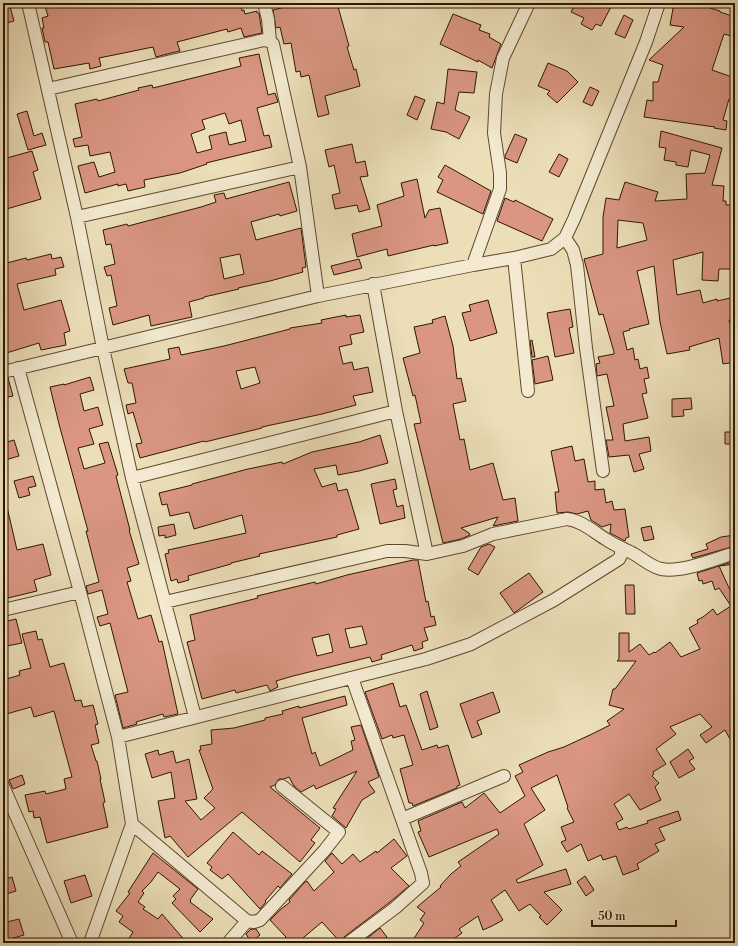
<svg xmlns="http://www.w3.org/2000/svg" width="738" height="946" font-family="'Libre Bodoni',serif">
  <rect width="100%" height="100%" fill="#ecdfb8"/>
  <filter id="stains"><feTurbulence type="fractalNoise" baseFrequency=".005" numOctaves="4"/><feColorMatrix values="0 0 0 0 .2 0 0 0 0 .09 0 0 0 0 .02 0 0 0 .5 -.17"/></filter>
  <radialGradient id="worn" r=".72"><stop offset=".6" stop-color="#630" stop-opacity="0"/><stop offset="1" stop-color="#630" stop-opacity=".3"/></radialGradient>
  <path fill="#da9682" stroke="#2e1600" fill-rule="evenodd" d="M3,3h6l5,18 -11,3z
    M44,3h197l1,8 2,-1 1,4 12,-3v2h2l3,20 -18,4 -3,-9 -13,4 -1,-3 -50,13 3,9 -9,2 -15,4 -3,-10 -54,11 2,8 -11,3 -1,-6 -35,6 -6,-27h-3l-3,-14h2l-2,-10 6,-2z
    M288,3h49l12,43 -2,1 7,23 2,-1 4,17 -35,10 4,18 -11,3 -9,-42 -8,2 -1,-6 -4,1 -5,-29 -7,1 -4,-17 -4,1 -3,-18 16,-4z
    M576,3h37l-12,23 -5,-2 -4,6 -11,-6 3,-6 -13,-6z
    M674,3h28l8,3v2l10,3v1l15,5v5l-4,14 -7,-2 -12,36 23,8v15l-3,7 -3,-1 -6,21 4,1 -1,9 -12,-2 1,-1 -71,-10 3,-17 6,1v-19h5l5,-17 -14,-5 35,-33 -14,-2z
    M453,14l28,11 -2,5 11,4 -1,3 12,7 -9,24 -14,-8v2l-38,-18z
    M624,15l9,5 -8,18 -10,-4z
    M259,54l9,41 7,-2 3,9 -21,6 7,28 5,-1 3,12 -66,16 1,1 -27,9 -36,7 1,7 -17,4 -2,-7 -8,2v-2l-33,9 -7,-27 16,-4 5,15 16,-5 -5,-20 -20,4 -2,-11 -13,2 -2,-8 9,-2 -7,-33 22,-5 1,2 41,-11 -1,-2 14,-3 1,3 88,-22 -2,-8zM225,113l4,11 12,-4 5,21 -17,4 -3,-13 -17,4 3,13 -15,4 -6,-19 14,-5 -3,-9z
    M548,63l19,8 11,11 -21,21 -10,-9 3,-3 -12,-5z
    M448,69l29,3 -3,21 -15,-1 -4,18 15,7 -11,22 -13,-7 -15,-3 6,-27 7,2z
    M590,87l9,4 -7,15 -9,-4z
    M415,96l10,4 -8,20 -10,-5z
    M27,111l7,25 8,-3 4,12 -18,5 -11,-36z
    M661,131l61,17 -10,37 12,1 -1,15h3v4h9v64h-16l-1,12 -16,-1 1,-28 -30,8 4,35 23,-5 3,13 14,-4v2l18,-4v22l-6,1 6,22v20l-12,2 -4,-26 -30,9 1,3 -23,4 -7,-32 -6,-56 -17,5 12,53 -20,5 1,1 -7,2 4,18 6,-2 2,12 3,-1 2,10 7,-2 2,11 -5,1 3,14 -5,1 6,24 -25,6 2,17 24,-4 2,14 -12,3 5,15 -10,3 -5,-17 -20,2 -3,-17h7l-7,-33 8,-1 -7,-32 -10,2 -1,-12 4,-1 -2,-6 16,-3v-2l-11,-38 -4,1 -15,-56 19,-5v-37l3,-19 13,2 6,-18 33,10 -3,9 32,-2 -1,-25 19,-1 5,-18 -19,-5 -3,17 -12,-2v-3l-12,-2 2,-12 -7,-1zM618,220l25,3 4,17 -30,8z
    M515,134l12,5 -10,24 -12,-5v-2z
    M352,144l4,19 9,-2 3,15 -8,1 10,32 -11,3 -2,-7 -22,4 -3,-14 8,-2 -6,-28 -5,2 -4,-17z
    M32,151l6,19 -5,2 8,27 -38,11v-51z
    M559,154l9,5 -9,18 -10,-5z
    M445,165l46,26 -8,23 -46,-22 6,-12 -5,-3z
    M417,179l8,39 4,-8 11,-2 8,35 -14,3v-1l-46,11 -1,-7 -30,8 -5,-23 30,-8 -5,-21 27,-9 -3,-13z
    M289,182l8,29 -17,5 -1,-2 -28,8 5,18 45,-12 5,39 -4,1 1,4 -33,9 -32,7 1,1 -35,8v1l-15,4 3,15 -41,9 -2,-11 -36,10 -4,-17 8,-2 -6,-31 -4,1 -3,-9 11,-3 -4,-20 -5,1 -3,-15 24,-6 1,2 73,-19 15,-5 -2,-7 10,-2 2,6zM240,254l4,20 -20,5 -4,-21z
    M505,198l9,4 1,-2 38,19 -11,22 -45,-20z
    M51,254l1,5 9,-2 3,10 -9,2 1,6 -39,9 7,26 37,-10 9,31 -6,2 2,12 -25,5 -2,-7 -36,11v-90l23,-6 1,2z
    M359,259l3,9 -28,7 -3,-9z
    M488,300l9,33 -27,8 -8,-28 9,-2 -2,-6z
    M570,309l3,18 -4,1 5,25 -19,4 -8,-44z
    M346,315v2l14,-2 4,17 -14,3 2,9 -13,3 4,17 9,-2 2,8 14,-3 5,25 -20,4 3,9 -34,9 -60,13v1l-57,14 -1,-1 -64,17 -4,-14 6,-1 -9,-31 -5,2 -2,-9 10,-2 -4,-20h-4l-4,-14 46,-10 -2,-10 11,-2 2,8 43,-9 66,-17v-1l32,-5 -1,-3zM255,367l5,16 -19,6 -5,-18z
    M445,316l8,30 4,33 4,-1 5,23 -13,3 7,36 4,-1 6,31 23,-7 10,37 12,-2 3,23 -25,5 5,-9 -37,11 8,5 1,2 -9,4 -18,4 -29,-119 7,-1 -6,-28 -2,1 -10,-38 17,-5 -6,-26 19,-4 -1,-3z
    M532,340l3,17h-3l-2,-16z
    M548,356l5,24 -18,4 -3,-24z
    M90,377l4,13 -14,4 4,17 14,-4 5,18 -14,4 5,15 -16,4 6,21 21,-6 -6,-19 9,-2 10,33 -2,1 14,54h-1l10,34 -12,4 4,13 -4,1 11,37 13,-4 8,27 3,-1 16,73 -14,3 -1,-3 -27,8 1,2 -14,4 -8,-33 13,-3 -18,-69 -10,3 -3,-9 11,-3 -6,-24 -14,4 -2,-8 13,-4 -13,-51h2l-29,-107 -9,-37 14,-3v1z
    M8,378l5,18 -10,2v-19z
    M691,398l1,11 -9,1 1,6 -12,1v-18z
    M725,432h10v12h-10z
    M380,435l8,28 -29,8 -21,4 -2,-10 -22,4 8,18 14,-4 2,8 9,-2 12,40 -22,6v2l-78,17 1,2 -29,7v1l-43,12 1,4 -11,3 -1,-4 -6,2 -6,-27 4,-1 -1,-3 78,-17 -4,-18 -48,14 -5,-17 -19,4 -3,-12 -5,1 -3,-12 33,-8v-1l56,-15 34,-7 1,2 29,-12 47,-10z
    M14,440l5,16 -14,4 -2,-9v-8z
    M572,446l3,15 9,-2 4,23 7,-1v9l9,-1 2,14 6,-2 2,9 11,-1 4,28 -3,1 -1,3 -15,-8 1,-9 -9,3 -11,-7 -3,-9 -11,3 -9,-2 -11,1 -2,-21h4l-8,-41z
    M33,476l3,10 -8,2 2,7 -11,3 -5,-17z
    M395,479l2,10 -4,1 4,17 6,-2 2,13 -25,6 -9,-40z
    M7,507l10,43 26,-6 8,31 -17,5 3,11 -29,7 -5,-24v-66z
    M174,524l2,11 -11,3v-3l-6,1 -1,-9z
    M651,526l3,13 -10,2 -3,-13z
    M735,535v11l-42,12 -2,-4 17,-5 -2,-5 15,-7z
    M489,544l6,3 -17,28 -10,-6 13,-22z
    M413,560h5l8,42 2,-1 3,16 3,-1 2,9 -12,3 4,12 -6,2 1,6 -9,3 -2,-6 -31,10 1,4 -10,3 -2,-5 -77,19 -17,5 2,6 -8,4 -3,-6 -31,8 -1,-3 -33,9 -15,-57 8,-2 -5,-25 68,-17 -1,-2 58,-14 1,2 31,-9zM362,626l5,18 -17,4 -5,-19zM329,634l4,18 -16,4 -5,-18z
    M735,561v3l-16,2 11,24 5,-1v159l-10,-18 -19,13 -6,-8 12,-8 -12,-13 -30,13 6,7 -20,15 10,15 -13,8 1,2 -2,2 7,7 -4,4 6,13 -21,10 -11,-16 -15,10 9,15 -7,4 3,7 8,-3 2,2 19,-6 -1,-2 31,-10 3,9 -22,8 6,12 -10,4 4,7 -22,13 2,5 -16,6 -7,-19 -13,4 -2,-5 -13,6 -7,-17 -14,8 -6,-10 5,-2 -5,-13 13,-5 -7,-14 1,-1 -11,-32 -26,13 14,22 -21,14 19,41 -27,15 2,3 48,-14 5,15 -27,8 18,18 -15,15 -8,-8 2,-1 -11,-12 -11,7 -14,-21 -14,10 12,20 -11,6 -9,4 -5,-14 -19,13 3,4 -14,10h-37l13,-20 -4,-3 5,-7 -8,-6 24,-20 -1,-1 11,-12 10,-8 -3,-4 41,-28 -2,-5 -68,28 -11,-25 3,-1 -3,-10 44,-19 3,6 19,-15 16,20 25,-17 -10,-20 8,-4 -4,-7 29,-13 16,-5 28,-13 18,-9 -3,-4 17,-12 -15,-4 4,-16h2l21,-28h-19l2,-2v-26h10v19l11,-8 9,11 5,-3 1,1 15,-11 11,15 19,-8 -11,-21 9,-5 -1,-3 6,-3 10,-8 4,6 14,-9 -12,-18 -4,2 -3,-9 -9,3 -1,-4 -3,1 -2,-8z
    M529,573l14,19 -29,21 -14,-20z
    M625,585h9l1,29h-9z
    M16,619l6,24 -15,3 -4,-15v-9z
    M36,631l2,9 4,-1 8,28 14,-4 11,38 6,-1 2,7 10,-2 5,19 -3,1 4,18 -8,2 5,16h1l4,18h-1l5,23 -2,1 5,24 -61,16 -7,-26 -6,1 -1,-7 -4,1 -4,-17 20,-4 1,3 20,-5 -2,-10 8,-2 -18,-66 -20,6 -3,-10 -28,8v-35l17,-5 -1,-4 12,-3 -9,-34z
    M393,683l7,24 6,-2 16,45 15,-5 1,3 10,-3 12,40 -3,1v2l-44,18 -1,-3h-3l-9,-34 13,-4 -9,-30 -11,3 -1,-3 -10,4 -17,-47z
    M427,691l11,36 -8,3 -10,-36z
    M493,692l7,20 -23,9 5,13 -10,4 -12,-34z
    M345,696l2,9 -45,13 10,36 3,-2 5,14 33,-16 -2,-9 4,-1 -4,-13 10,-2 18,52 -11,5 7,10 -13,8 -16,28 -14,-12 4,-7 -3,-1 24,-37 -41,18 -2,-4 -13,7 -7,-6 -5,-9 -5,2h-5l-4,6 -5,2 50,41 -9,12 4,3 -15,19 -58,-50 -54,45 -18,-21 -5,2 -7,-37 17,-3 -4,-26 -19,6 -7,-24 13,-4 1,5 14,-4 3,12 13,-4 8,40 -12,2 16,19 14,-12 -11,-10 9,-9 -14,-39h2l-1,-4 12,-2 -1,-14 23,-2 31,-8v-2l18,-4 -1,-3 17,-5v2z
    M688,749l6,9 -5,3 6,8 -16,9 -9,-16z
    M22,775l3,9 -12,5 -4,-9z
    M233,832l26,23 3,-4 30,23 -12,14 -2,-2 -13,15 1,1 -6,7 -32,-35 -6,5 -12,-9 2,-3 -5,-4z
    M394,839l13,17 -16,12 18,18 -19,16 -46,35 -3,6 -19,-21 -19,16 4,5h-28l7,-6 -16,-17 10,-10 10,-8 -1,-2 15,-17 3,-2 7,10 20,-19 -9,-11 7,-8 10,11 11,-10 7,8 16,-11 1,2z
    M153,853l45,36 -8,11 1,1 -1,1 23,17 -13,13 -28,-29 4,-4 -3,-3 7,-7 -22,-17 -7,10 -9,9 2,2 -6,9 7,5 -2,2 15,10 4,-5 25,29h-61l7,-11 -14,-10 4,-6 -7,-5 14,-18 -2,-1z
    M85,875l7,21 -21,7 -7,-22z
    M585,876l9,14 -8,6 -9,-14z
    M12,877l4,14 -13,4v-15z
    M19,919l5,16 -21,6v-18z
    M380,928l7,9 -7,6h-19z
    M251,929h5l4,6 -9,7 -5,-8z"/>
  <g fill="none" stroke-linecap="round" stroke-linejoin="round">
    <g stroke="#5e482e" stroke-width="14">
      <path id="street" d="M28,3l49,214 26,131 29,130 63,239
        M264,3l4,16 2,22 3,3 27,123 18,129
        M48,89l216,-49 6,1
        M77,217l223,-50
        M565,238l8,12 4,15 9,83 17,123
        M514,258l14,133
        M473,265l27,-76v-16l-6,-40 2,-39 7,-36 26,-55
        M373,284l23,127 31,143
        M18,368l62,224 38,145 14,87 -42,119
        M3,372l315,-76 155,-31 41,-7 37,-9 14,-11 9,-19 72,-177 13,-39
        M132,478l264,-67
        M165,602l222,-51h18l22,3 36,-8 30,-12 74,-15c15,2 27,13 40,21 9,6 18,9 27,14 9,5 16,12 27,15 22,4 53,-10 74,-16
        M3,610l77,-18
        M118,737l308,-78 45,-15 83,-44 65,-41 2,-4v-6
        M3,786l69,157
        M402,819l102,-43
        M132,824l115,97 7,1 6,-2 64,-69 15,-19 -57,-46
        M228,943l19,-22
        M348,943l47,-35 28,-25 -2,-10 -69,-195"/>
    </g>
    <use href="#street" stroke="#f3ead1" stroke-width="12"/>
  </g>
  <rect width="738" height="946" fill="none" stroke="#ecdfb8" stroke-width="16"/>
  <rect x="4" y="4" width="730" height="938" fill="none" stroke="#2e1600" stroke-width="2"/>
  <rect x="8" y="8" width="722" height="930" fill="none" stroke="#2e1600"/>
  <path d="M592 920v6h84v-6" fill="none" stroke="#2e1600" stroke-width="2"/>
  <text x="598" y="920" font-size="12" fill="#2e1600" stroke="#f3ead1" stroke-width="3" paint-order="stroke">50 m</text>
  <rect width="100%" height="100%" filter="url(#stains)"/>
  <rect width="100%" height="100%" fill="url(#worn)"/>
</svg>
